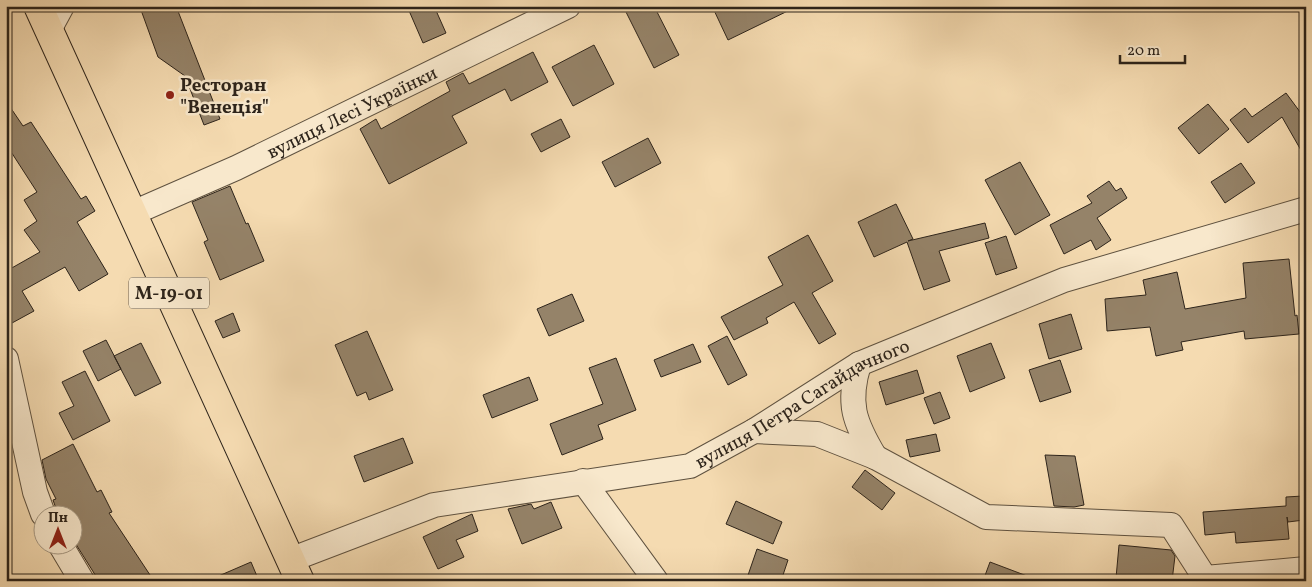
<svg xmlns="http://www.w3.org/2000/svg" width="1312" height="587" font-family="Vollkorn,serif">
  <rect width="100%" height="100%" fill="#f5dbb1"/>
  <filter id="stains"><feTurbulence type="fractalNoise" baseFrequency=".004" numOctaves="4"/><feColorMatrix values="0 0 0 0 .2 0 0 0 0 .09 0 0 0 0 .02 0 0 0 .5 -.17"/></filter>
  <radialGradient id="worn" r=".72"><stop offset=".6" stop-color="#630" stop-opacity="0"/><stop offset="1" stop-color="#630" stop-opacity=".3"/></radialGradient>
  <path fill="#958369" stroke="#2d241b" d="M152,6h24l44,113 -16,6 -19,-49 -27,-19 -17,-47z
    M407,6h27l12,27 -23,10z
    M623,6h31l25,49 -25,13z
    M712,6h86l-70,34z
    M594,45l20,39 -41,22 -21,-39z
    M533,52l15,30 -37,19 -6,-12 -53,27 15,27 -78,41 -29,-55 16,-10 5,10 69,-38 -4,-9 17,-9 6,11z
    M1286,93l20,27v39l-24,-42 -34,26 -18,-23 15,-12 7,9z
    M6,101l17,25 8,-4 50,77 5,-3 9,15 -18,11 31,52 -29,17 -14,-24 -43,24 12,20 -22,12 -6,-10v-50l4,6 30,-17 -16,-22 13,-9 -13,-21 13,-8 -31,-48z
    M1208,104l21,25 -30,25 -21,-26z
    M561,119l9,18 -29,15 -10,-18z
    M648,138l13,25 -46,24 -13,-25z
    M1020,162l30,53 -35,20 -30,-55z
    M1241,163l14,20 -30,20 -14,-21z
    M1109,181l7,10 5,-3 6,10 -30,20 14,22 -15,10 -5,-10 -27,14 -14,-29 42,-22 -5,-7z
    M230,186l16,38 2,-1 16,38 -44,19 -16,-38 4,-2 -16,-38z
    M896,204l17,35 -5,2 77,-18 4,15 -50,13 11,30 -26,9 -17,-48 -33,15 -16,-35z
    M808,235l25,46 -21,12 24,41 -17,10 -25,-42 -28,16 2,5 -34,17 -13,-23 62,-32 -15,-28z
    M1006,236l11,32 -21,7 -11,-32z
    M1289,259l6,57 2,-1 2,19 -54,5 -1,-8 -63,11 2,8 -27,6 -6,-29 -43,4 -2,-32 41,-4 -3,-15 34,-8 8,37 61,-11 -3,-35z
    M572,294l12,27 -35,15 -12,-27z
    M233,313l7,18 -17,7 -8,-17z
    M1071,314l11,35 -33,10 -10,-35z
    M367,331l26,59 -24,10 -3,-8 -9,4 -22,-51z
    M727,336l20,39 -19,10 -20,-39z
    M106,340l15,29 -23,12 -15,-30z
    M141,343l20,40 -26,13 -21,-40z
    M991,343l14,35 -35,14 -13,-36z
    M693,344l8,18 -40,15 -7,-17z
    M616,358l20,52 -38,15 5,14 -41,16 -12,-31 53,-20 -14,-36z
    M1060,360l11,32 -31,10 -11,-32z
    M917,370l7,23 -38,12 -7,-23z
    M85,371l25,50 -37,19 -14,-27 15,-7 -12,-24z
    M529,377l9,23 -46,18 -9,-23z
    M940,392l10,26 -16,6 -10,-26z
    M936,434l4,17 -30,6 -4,-17z
    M403,438l10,25 -49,19 -10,-26z
    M73,444l24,48 4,-2 11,22 -3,1 45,68h-55l-27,-43v-24h-14l-5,-14 3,-1 -10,-20 -4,-19z
    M1045,455l30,1 9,49 -10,2 -20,-1z
    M865,470l30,23 -13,17 -30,-23z
    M1303,496l1,24 -16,2 -1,-5 2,22 -53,4 -1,-11 -30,3 -2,-23 83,-6v-9z
    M736,501l46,21 -9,22 -47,-20z
    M551,502l11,26 -40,16 -14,-35 23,-5 3,5z
    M472,514l6,17 -22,9 8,17 -26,12 -15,-32z
    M1119,545l52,5 4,6 -3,25h-27l-29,-3z
    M757,549l31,11 -7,21h-35z
    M251,562l8,19h-52z
    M990,562l45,17v2h-52z"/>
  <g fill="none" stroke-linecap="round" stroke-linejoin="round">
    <g stroke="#5f5240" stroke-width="26">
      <g id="minor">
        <path d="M49,30l13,-24"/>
        <path id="s1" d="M133,213l103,-45 332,-162"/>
        <path d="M6,359l29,133 8,22"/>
        <path d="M859,364c-12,39 -5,58 16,93"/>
        <path d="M754,431l63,3 58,23 111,60 185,8 34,53 101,-9"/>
        <path d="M583,481l73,100"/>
        <path d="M60,544l22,37"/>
        <path id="s2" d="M290,560l144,-55 256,-39 64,-35 105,-67 205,-84 242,-71"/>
      </g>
    </g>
    <g stroke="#2d241b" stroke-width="30">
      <path id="major" d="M38,6l262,575"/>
    </g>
    <use href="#minor" stroke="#f8e8cc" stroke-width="24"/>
    <use href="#major" stroke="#f5dbb1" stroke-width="28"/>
  </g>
  <circle fill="#8f2418" stroke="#f8e8cc" stroke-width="2" cx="170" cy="95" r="5"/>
  <g text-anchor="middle" stroke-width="5" stroke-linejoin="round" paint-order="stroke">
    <rect fill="#f8e8cc" stroke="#6a5f50" stroke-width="1" x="129" y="277.5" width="80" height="31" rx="4"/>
    <g font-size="18" font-weight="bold" fill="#2d241b">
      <text x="169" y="299">М-19-01</text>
    </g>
    <g font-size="19" font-weight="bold" fill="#2d241b" stroke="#f8e8cc" text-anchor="start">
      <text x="180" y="91">Ресторан<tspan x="180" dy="22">"Венеція"</tspan></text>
    </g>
    <g font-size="19" fill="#2d241b" stroke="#f8e8cc">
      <text dy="7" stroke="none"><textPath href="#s1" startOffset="241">вулиця Лесі Українки</textPath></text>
      <text dy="7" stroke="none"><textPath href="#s2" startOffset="542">вулиця Петра Сагайдачного</textPath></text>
    </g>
  </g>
  <rect width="1312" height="587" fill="none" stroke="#f5dbb1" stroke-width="25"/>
  <rect x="8" y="8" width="1297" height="572" fill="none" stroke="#2d241b" stroke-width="2.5"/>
  <rect x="12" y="12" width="1287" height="562" fill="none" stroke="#2d241b"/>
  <g transform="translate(58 530)"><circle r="24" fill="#f8e8cc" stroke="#a79a85"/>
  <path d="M0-4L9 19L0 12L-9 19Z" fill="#8f2418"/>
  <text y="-8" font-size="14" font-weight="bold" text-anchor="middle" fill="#2d241b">Пн</text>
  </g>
  <path d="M1120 55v8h65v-8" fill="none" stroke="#2d241b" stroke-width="2.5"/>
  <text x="1127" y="55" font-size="15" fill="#2d241b" stroke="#f8e8cc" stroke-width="4" paint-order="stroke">20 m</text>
  <rect width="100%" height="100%" filter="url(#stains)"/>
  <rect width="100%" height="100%" fill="url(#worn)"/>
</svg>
